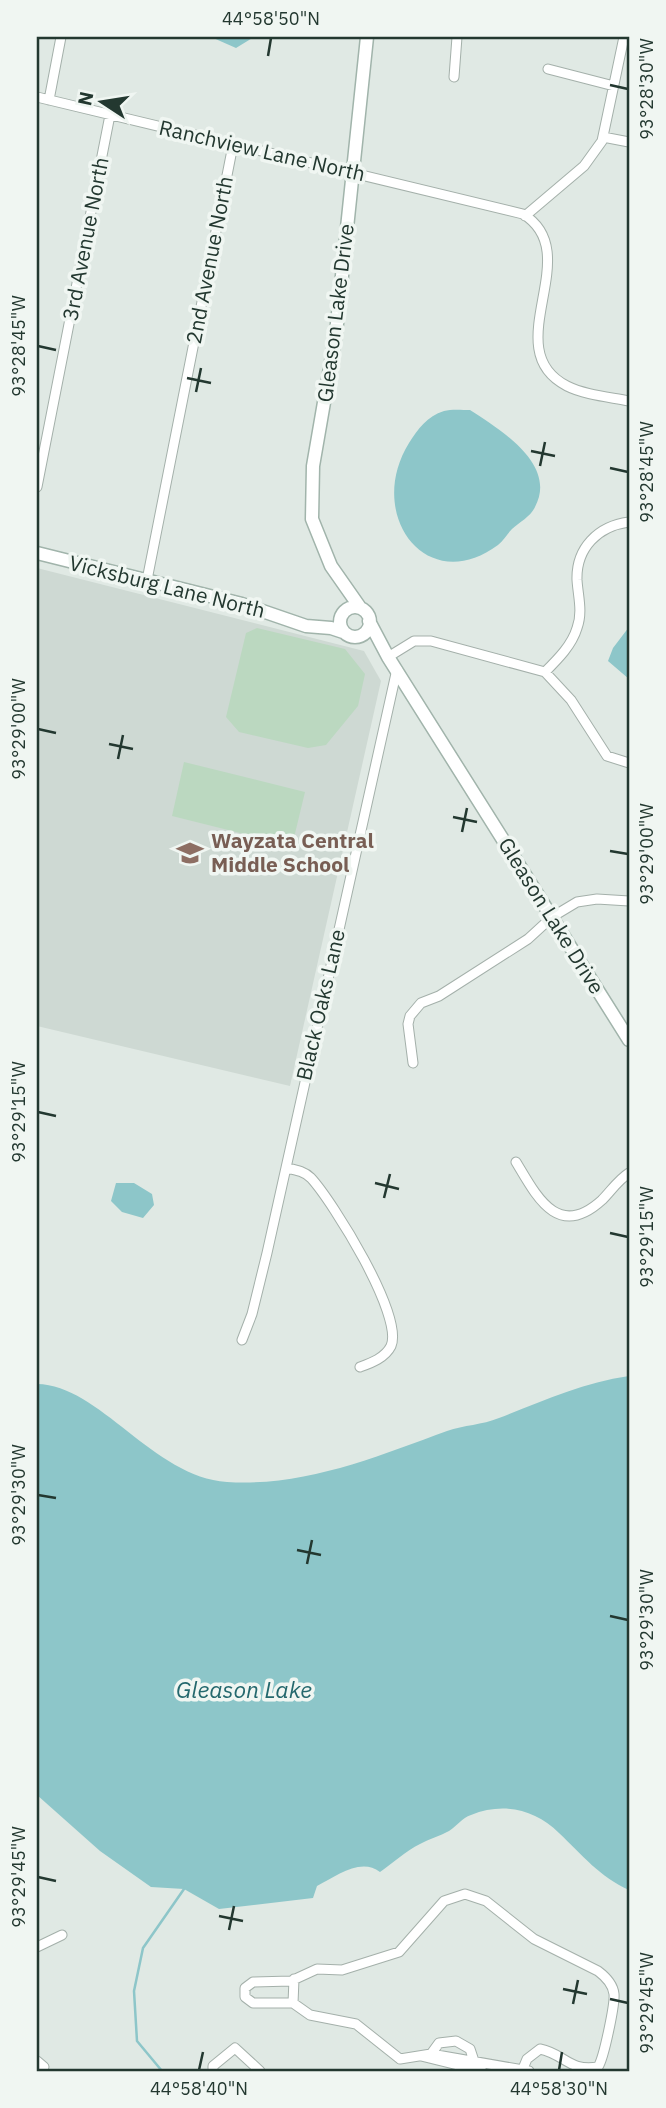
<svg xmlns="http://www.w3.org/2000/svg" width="666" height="2108" font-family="'IBM Plex Sans',sans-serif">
  <rect width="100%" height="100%" fill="#e0e9e4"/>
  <path fill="#ced9d3" d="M37,568l327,83 17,30 -91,405 -253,-60z"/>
  <path fill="#bbd8c0" d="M257,628l88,21 20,25 -7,32 -32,39 -18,3 -69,-16 -13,-15 20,-84z
    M184,762l121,30 -13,54 -120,-30z"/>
  <path fill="#8dc6c9" d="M211,37h43l-18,11z
    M470,410c29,19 88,54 65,97 -4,9 -15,15 -23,22 -5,5 -8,11 -14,16 -72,53 -133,-31 -89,-102 9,-14 18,-27 35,-32 7,-2 18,-1 26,-1z
    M629,627v52l-21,-18 5,-13z
    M116,1183h18l18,11 2,11 -11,13 -21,-6 -11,-11z
    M629,1376v514c-29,-13 -47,-35 -70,-57 -24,-24 -56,-31 -88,-18 -9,3 -14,11 -22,16 -9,5 -20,8 -29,13 -14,7 -27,19 -40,28 -19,-15 -44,4 -63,14l-4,12 -94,11 -35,-20 -33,-2 -51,-36 -63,-56v-411c63,1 116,93 190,98 77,5 149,-25 220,-51 17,-6 35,-6 52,-13 44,-17 83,-35 130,-42z"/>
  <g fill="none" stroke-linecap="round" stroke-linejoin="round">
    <path stroke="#8dc6c9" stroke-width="2.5" d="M162,2071l-25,-30 -3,-50 9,-43 41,-59"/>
    <g stroke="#a4b0aa" stroke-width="11">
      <path id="minor" d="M548,69l66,17
        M454,77l3,-40
        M37,97l486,117c65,40 -28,135 44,172 18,9 42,11 62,15
        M49,100l12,-63
        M603,137l26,5
        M525,216l59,-50 18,-25 22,-104
        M37,487l73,-372
        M147,580l86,-435
        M388,657l26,-16h17l114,31 26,28 36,56 22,7
        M545,672c13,-13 27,-27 32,-44 6,-16 1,-32 0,-48 -1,-32 21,-54 52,-58
        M413,1063l-5,-39 2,-8 11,-13 18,-7 89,-57 24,-22 25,-15 20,-3 32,2
        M516,1162c21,35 42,78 86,38 9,-9 16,-20 27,-27
        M286,1168c10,2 18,3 25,10 22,24 93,138 80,168 -6,12 -20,17 -31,21
        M242,1340l10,-26 15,-61 130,-584
        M37,1947l25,-12
        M293,2003l1,-24
        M431,2054l8,-11 17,-2 14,8 4,12
        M421,2056l61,15
        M400,2059l-44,-35 -46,-9 -17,-12h-40l-8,-6v-9l8,-6 38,-1 26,-12 25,1 57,-18 45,-51 21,-7 21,7 48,38 64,32c8,6 15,13 16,23 1,10 -10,64 -16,73 -29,5 -33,-13 -58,-18l-13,10 -5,12
        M400,2059l31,-5 98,17
        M37,2061l7,6
        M213,2071v-5l22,-18 25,23"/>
    </g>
    <g stroke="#a1b4ab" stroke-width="15">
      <path id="secondary" d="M37,553l205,51 64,22 25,2 12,4
        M359,606l-28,-40 -19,-47 1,-53 23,-133 31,-296
        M340 622a15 15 0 1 1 30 0a15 15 0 1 1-30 0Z
        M369,621l19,36 241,383"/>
    </g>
    <use href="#minor" stroke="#fff" stroke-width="9"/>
    <use href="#secondary" stroke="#fff" stroke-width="12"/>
  </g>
  <path fill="none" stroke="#233830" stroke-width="2.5" d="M268,56l3,-18M610,85l18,4M38,346l18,4M187,378l24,5M196,392l5,-24M531,451l24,5M540,466l5,-24M610,468l18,4M38,729l18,4M109,744l24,5M118,759l5,-24M453,817l24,5M462,832l5,-24M610,851l18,3M38,1112l18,4M375,1183l24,6M384,1198l6,-24M610,1233l18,4M38,1495l18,3M297,1550l24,5M307,1564l5,-24M610,1616l18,4M38,1877l18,4M219,1916l24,5M229,1930l5,-24M563,1989l24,5M610,1999l18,4M573,2004l5,-24M199,2070l4,-18M559,2070l3,-18"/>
  <defs>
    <g id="school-bare" transform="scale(2.1)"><path d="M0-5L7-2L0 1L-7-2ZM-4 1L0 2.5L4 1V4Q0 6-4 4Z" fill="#8d6e63" stroke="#f0f6f2" stroke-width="2.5" paint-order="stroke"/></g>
  </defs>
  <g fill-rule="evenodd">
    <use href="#school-bare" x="190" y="853"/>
  </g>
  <g text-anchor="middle" stroke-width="7" stroke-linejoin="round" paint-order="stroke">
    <g font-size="21" fill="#233830" stroke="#f0f6f2">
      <text transform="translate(262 151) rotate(13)" y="7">Ranchview Lane North</text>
      <text transform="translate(86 239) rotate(-79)" y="7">3rd Avenue North</text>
      <text transform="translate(210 260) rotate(-79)" y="7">2nd Avenue North</text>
      <text transform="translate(336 313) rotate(-83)" y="7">Gleason Lake Drive</text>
      <text transform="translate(167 587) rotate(14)" y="7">Vicksburg Lane North</text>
      <text transform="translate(551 916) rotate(58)" y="7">Gleason Lake Drive</text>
      <text transform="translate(321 1005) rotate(-77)" y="7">Black Oaks Lane</text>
    </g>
    <g font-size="21" font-weight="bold" fill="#785e54" stroke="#f0f6f2" text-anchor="start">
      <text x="211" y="848">Wayzata Central<tspan x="211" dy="24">Middle School</tspan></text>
    </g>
    <g font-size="23" font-style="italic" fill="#24686d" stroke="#f0f6f2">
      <text x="244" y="1698">Gleason Lake</text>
    </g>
  </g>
  <rect width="666" height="2108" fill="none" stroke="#f0f6f2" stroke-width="77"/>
  <g transform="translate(102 102) rotate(282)" stroke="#f0f6f2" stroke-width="5" paint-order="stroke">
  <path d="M0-5L12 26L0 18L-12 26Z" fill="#233830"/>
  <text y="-10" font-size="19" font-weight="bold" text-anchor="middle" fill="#233830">N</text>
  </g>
  <rect x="38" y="38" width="590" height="2032" fill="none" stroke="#233830" stroke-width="2.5"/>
  <g font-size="18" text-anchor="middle" fill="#233830">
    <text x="271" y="25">44°58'50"N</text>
    <text transform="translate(647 89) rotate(-90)" y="6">93°28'30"W</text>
    <text transform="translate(19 346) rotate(-90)" y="6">93°28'45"W</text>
    <text transform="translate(647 472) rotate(-90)" y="6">93°28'45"W</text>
    <text transform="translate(19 729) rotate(-90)" y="6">93°29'00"W</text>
    <text transform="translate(647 854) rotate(-90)" y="6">93°29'00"W</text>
    <text transform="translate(19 1112) rotate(-90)" y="6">93°29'15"W</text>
    <text transform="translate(647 1237) rotate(-90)" y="6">93°29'15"W</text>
    <text transform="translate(19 1495) rotate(-90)" y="6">93°29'30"W</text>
    <text transform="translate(647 1620) rotate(-90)" y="6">93°29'30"W</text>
    <text transform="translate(19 1877) rotate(-90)" y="6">93°29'45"W</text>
    <text transform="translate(647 2003) rotate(-90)" y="6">93°29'45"W</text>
    <text x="199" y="2095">44°58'40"N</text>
    <text x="559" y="2095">44°58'30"N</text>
  </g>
</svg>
